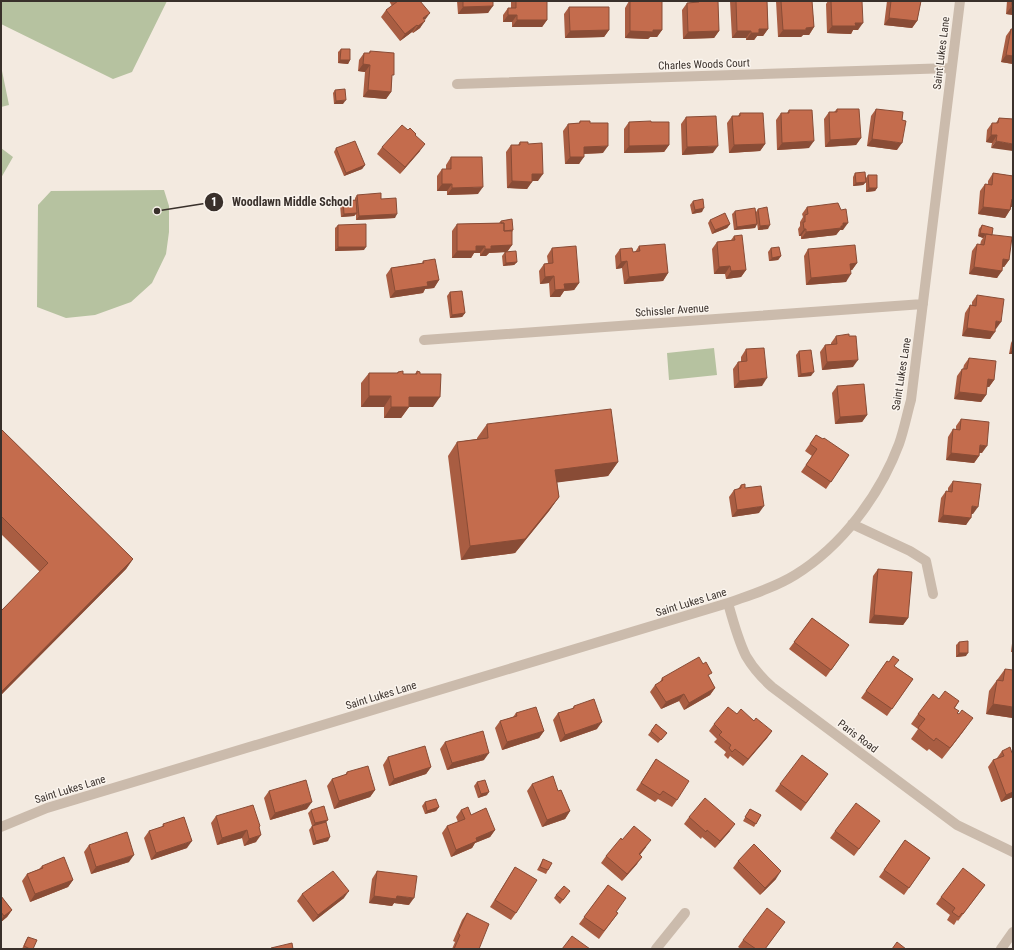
<svg xmlns="http://www.w3.org/2000/svg" width="1014" height="950" font-family="'Roboto Condensed',sans-serif">
  <rect width="100%" height="100%" fill="#f3eae0"/>
  <path fill="#b6c2a0" d="M1,1h166l-35,71 -19,7 -112,-55z
    M1,66l8,39 -8,2z
    M1,148l12,9 -12,21z
    M164,190l5,16v26l-3,22 -14,29 -21,19 -36,13 -29,3 -29,-11 1,-102 13,-14z
    M714,348l3,27 -48,5 -2,-27z"/>
  <g fill="none" stroke-linecap="round" stroke-linejoin="round">
    <path stroke="#cbbbac" stroke-width="10" d="M457,84l494,-16
      M424,340l499,-36
      M852,524l58,27 16,10 7,33
      M728,603c5,18 10,37 18,53 7,12 16,22 26,31l185,138 56,27
      M1,827l46,-19 681,-205c22,-8 46,-15 67,-28 47,-29 85,-80 104,-131 5,-14 8,-30 12,-44l49,-399
      M656,949l29,-36
      M1001,949l12,-17"/>
  </g>
  <path fill="#a95d42" d="M389,1h31l4,19 -4,8 -7,5 -1,-1 -12,9 -19,-24 5,-7 6,-4z
    M457,1h36l-5,12 -30,1z
    M511,1h36v19l-5,7h-30v-5h-9v-7l5,-7h3z
    M629,1h33v29l-5,7h-7l-2,2 -23,-1v-30z
    M694,1h22l3,30 -5,7 -31,1 -1,-29 5,-7 6,-1z
    M730,1h37l1,28 -5,7h-6l-3,4h-8v-2h-14z
    M776,1h36l2,26 -5,8h-6l-2,2h-23z
    M828,1h34l-4,29h-5l-2,4 -24,-1 -1,-29z
    M887,1h34l-4,20 -5,7 -28,-3z
    M1007,1h6v14l-7,-1z
    M569,7l40,23 -5,7 -39,1 -1,-24z
    M1011,29l2,35 -12,-2 5,-26z
    M341,49l9,11 -2,4 -10,-1v-11z
    M370,51l22,26 -1,15 -5,7 -23,-2 2,-25 -7,-1 1,-11 5,-7h5z
    M335,90l8,14h-9l-1,-11z
    M837,109l24,29 -5,7 -31,2 -1,-28 5,-7h5z
    M876,109l21,41 -30,-4 4,-30z
    M789,110l20,38 -32,2 -1,-30 5,-7h6z
    M740,113l25,31 -5,7 -31,2 -2,-30 5,-7h6z
    M686,117l27,36 -31,2 -1,-31z
    M999,118l14,1 -22,29 1,-5 -6,-1 1,-12 5,-7h4z
    M580,121l10,2 13,30 -19,1 -5,10h-14l-2,-33 5,-7 11,-1z
    M629,122h22l18,23 -5,7 -40,1v-24z
    M415,136l5,15 -20,23 -23,-20 5,-7z
    M520,142l8,2 10,37h-6l-5,8 -20,-1 -1,-36 5,-7h7z
    M336,148l29,17 -3,4 -18,7 -10,-24z
    M451,157l27,37 -31,1v-4h-10v-15l5,-7h4v-4z
    M855,173l11,5 2,-3 9,13 -2,3 -9,1v-10l-3,3 -10,1v-9z
    M993,173l20,3v31h-2l-1,3 -5,8 -27,-4 2,-23 5,-7h3v-3z
    M357,195l24,4 14,19 -39,2v-6l-2,2 -13,1 -1,-12 3,-4 12,-1v-2z
    M693,201l9,11 -10,2 -2,-9z
    M807,207l36,23h-3l-4,5 -35,4v-3h-2l-1,-7 2,-3v-4l3,-5 -1,-3z
    M758,209l10,20 -10,1 -1,-7v1l-2,4 -21,2 -2,-16 3,-3 21,1z
    M710,220l20,4 -3,4 -15,6 -4,-11z
    M501,221l12,9 -1,2v13l-5,7 10,10 -3,3 -11,1 -1,-10 3,-4 -16,1 -3,3h-6v-3h-6l-3,5h-19v-27l5,-7 42,-1z
    M338,225l26,25 -29,1v-23z
    M982,225l10,10 17,25 -5,7h-2l-5,11 -28,-4 3,-23 5,-7 3,1 1,-4 2,-3 -5,-2 1,-7z
    M734,236l12,34 -5,7 -15,2 -1,-5h-11l-2,-25 5,-7 14,-2z
    M639,246l29,27 -5,8 -39,3 -2,-16 -6,1 -1,-13 5,-7 13,3h2z
    M552,248l27,35 -5,7 -10,1 -4,6h-10l-1,-14 -9,1 -1,-13 5,-7 4,-1 -1,-7z
    M771,248l10,8 -3,4 -9,1 -1,-9z
    M808,249l49,14 -5,7h-2l-4,12 -40,3 -2,-29z
    M423,261l16,19 -5,8 -9,1 -2,4 -33,5 -4,-23 5,-7 31,-5z
    M450,292l15,21 -3,4 -12,1 -3,-22z
    M977,295l19,34h-1l-5,10 -28,-3 3,-23 5,-8 2,1v-4z
    M836,336l17,31 -31,3 -2,-18 5,-7 6,-1v-1z
    M1013,339v15h-4l2,-11z
    M746,349l16,37 -28,2 -1,-19 5,-7h3v-5z
    M799,351l12,25 -13,1 -2,-22z
    M969,358l25,22 -5,7h-2l-1,8 -5,7 -27,-3 3,-23 5,-7h1l1,-4z
    M417,371l16,36h-24l-8,11h-17v-11h-23v-24l8,-10h28l1,-1 5,2h12z
    M837,386l30,29 -5,7 -27,2 -3,-31z
    M961,419l21,34h-3v3l-5,7 -28,-3 2,-23 5,-8 3,1v-4z
    M487,424l131,38 -10,14 -51,6 2,15 -10,14 -34,42 -54,7 -13,-104 9,-14 20,-3v-1z
    M1,429l132,130 -7,10 -125,126v-84l39,-39 -39,-38z
    M816,435l33,20 -23,34 -25,-17 11,-16 -7,-5z
    M953,481l20,33h-2l-5,11 -28,-3 3,-24 5,-7h2v-3z
    M741,485l4,3 14,25 -27,4 -3,-20 5,-7 4,-1z
    M878,569l30,49 -5,7 -34,-2 4,-47z
    M812,618l37,27 -23,32 -37,-28z
    M1013,635v17h-2z
    M959,642l7,14 -10,1v-12z
    M887,661l26,18 -26,37 -26,-18z
    M1005,669l8,49 -27,-4 3,-23z
    M709,677l6,11 -5,7 -26,15 -5,-9 -18,8 -11,-17 5,-7 5,-3 2,-4z
    M939,699l20,2 -4,7 10,21 -23,30 -13,-10 -2,2 -16,-12 7,-10 -7,-5 7,-10z
    M574,706l23,23 -37,13 -7,-22 5,-7 14,-4z
    M516,713l28,18 -5,7 -37,12 -7,-22 5,-7 13,-4z
    M737,714l17,7 18,10 -5,7 -24,28 -13,-10 -2,3 -4,-4 2,-3 -12,-10 3,-3 -8,-8 5,-7z
    M656,724l11,9 -9,10 -10,-8z
    M445,742l39,18 -37,10 -7,-21z
    M1002,751l11,2v44l-12,5 -13,-35 5,-7 4,-1v-1z
    M388,757l43,10 -5,7 -37,12 -6,-21z
    M656,759l21,41 -5,7 -14,-8 -3,3 -19,-12z
    M347,772l28,18 -5,7 -36,12 -7,-23 5,-7 13,-4z
    M828,774l-27,37 -26,-20 5,-7z
    M477,782l10,13 -9,3 -4,-12z
    M532,784l26,7 12,20 -5,8 -23,8 -15,-36z
    M269,791l38,18 -37,11 -6,-22z
    M425,802l14,5 -3,4 -11,3 -3,-8z
    M750,809l11,6 -7,12 -11,-6z
    M311,810l17,10 -2,2 2,19 -15,4 -4,-15 3,-4 -4,-13z
    M461,810l10,5 24,15 -5,7 -15,6 -3,5 -21,9 -9,-24 5,-7 11,-4 -2,-5z
    M216,816l44,10 -1,2 -3,14 -12,4 -2,-8 -25,7 -6,-22z
    M689,817l41,14 -15,17 -13,-11 -1,2 -17,-15z
    M880,821l-26,35 -24,-18 5,-7z
    M163,824l24,24 -36,12 -7,-22 5,-7 13,-4z
    M622,840l24,7 -6,8 -3,9 -15,17 -21,-18 5,-7z
    M905,840l25,18 -26,37 -25,-18z
    M89,845l40,17 -38,12 -7,-22z
    M543,859l5,11 -2,4 -9,-4 4,-7z
    M738,861l38,18 -16,16 -27,-27z
    M42,866l31,14 -5,7 -38,15 -8,-21 5,-7 12,-5z
    M515,867l1,46 -5,7 -21,-13z
    M377,871l32,34 -15,-2 -2,3 -23,-3 3,-24z
    M608,885l8,27 2,1 -19,26 -20,-15z
    M985,885l-27,36 -1,-1 -3,5 -7,-5 3,-5 -14,-11 5,-7z
    M302,894l42,4 -31,24 -16,-21z
    M556,895h11l-7,9 -6,-6z
    M1,896l11,14 -5,7 -6,5z
    M467,913l12,36h-27l3,-7 -2,-1 9,-21z
    M785,922l-20,27h-24l-3,-2 5,-7z
    M28,937l5,12h-11l4,-9z"/>
  <path fill="#894c36" d="M493,6l-5,7 -30,1 5,-7z
    M1011,7h2v8l-7,-1z
    M430,13l-5,7 -2,-2z
    M508,15h9l-5,7h-9z
    M889,18l28,3 -5,7 -28,-3z
    M517,20h30l-5,7h-30z
    M425,21l-5,7 -7,5 5,-7z
    M855,23h8l-5,7h-5l-2,4 -24,-1 5,-7z
    M417,25l-5,7 -12,9 5,-7z
    M814,27l-5,8h-6l-2,2h-23l5,-7z
    M759,29h9l-5,7h-6l-3,4h-8l5,-7z
    M609,30l-5,7 -39,1 5,-7z
    M653,30h9l-5,7h-7l-2,2 -23,-1 5,-7z
    M719,31l-5,7 -31,1 5,-7z
    M737,31h14l-5,7h-14z
    M1006,55l7,1v8l-12,-2z
    M340,60h10l-2,4 -10,-1z
    M363,64l7,1 -5,7 -7,-1z
    M368,90l23,2 -5,7 -23,-2z
    M346,100l-3,4h-9l2,-3z
    M991,135h6l-5,8 -6,-1z
    M861,138l-5,7 -31,2 5,-7z
    M872,139l30,4 -5,7 -30,-4z
    M814,141l-5,7 -32,2 5,-7z
    M996,141l17,3v7l-22,-3z
    M425,144l-5,7 -20,23 5,-7z
    M765,144l-5,7 -31,2 5,-8z
    M669,145l-5,7 -40,1 5,-7z
    M608,146l-5,7 -24,1 5,-7z
    M718,146l-5,7 -31,2 5,-8z
    M570,157h14l-5,7h-14z
    M365,165l-3,4 -18,7 2,-3z
    M532,174h11l-5,7h-11z
    M512,181l20,1 -5,7 -20,-1z
    M866,182l-3,3 -10,1 3,-3z
    M442,184h10l-5,7h-10z
    M483,187l-5,7 -31,1 5,-7z
    M869,188h8l-2,3 -9,1z
    M1012,199l1,1v7h-6z
    M983,207l27,3 -5,8 -27,-4z
    M704,208l-2,4 -10,2 3,-4z
    M357,213l-3,3 -13,1 3,-3z
    M397,214l-2,4 -39,2 3,-4z
    M843,223h5l-5,7h-3l-4,5 -35,4 5,-7z
    M730,224l-3,4 -15,6 3,-4z
    M757,224l-2,4 -21,2 3,-3z
    M770,225l-2,4 -10,1 2,-4z
    M804,229h2l-5,7h-2z
    M980,233l6,1 -3,4 -5,-2z
    M512,245l-5,7 -18,1 -3,3h-6l5,-7 6,-3z
    M476,246h9l-5,7h-6l-3,5h-19l5,-7z
    M338,247h28l-2,3 -29,1z
    M781,256l-3,4 -9,1 3,-3z
    M1003,259l6,1 -5,7 -6,-1z
    M627,261l-5,7 -6,1 5,-7z
    M517,262l-3,3 -11,1 3,-3z
    M857,263l-5,7 -7,1 5,-7z
    M730,266l-5,8h-11l5,-7z
    M974,267l28,4 -5,7 -28,-4z
    M746,270l-5,7 -15,2 5,-8z
    M668,273l-5,8 -39,3 5,-7z
    M851,274l-5,8 -40,3 5,-7z
    M554,276l-5,7 -9,1 5,-7z
    M439,280l-5,8 -9,1 -2,4 -33,5 5,-7 32,-9z
    M579,283l-5,7 -10,1 -4,6h-10l5,-7 9,-6z
    M465,313l-3,4 -12,1 2,-3z
    M996,321l5,1 -5,7 -5,-1z
    M967,328l28,4 -5,7 -28,-3z
    M1012,350h1v4h-4z
    M858,360l-5,7 -31,3 5,-8z
    M814,372l-3,4 -13,1 3,-3z
    M767,378l-5,8 -28,2 5,-7z
    M988,379l6,1 -5,7 -6,-1z
    M959,392l27,3 -5,7 -27,-3z
    M369,396h22l-7,11h-23z
    M409,397h31l-7,10h-32z
    M391,407h18l-8,11h-17z
    M867,415l-5,7 -27,2 5,-7z
    M980,445l7,1 -5,7 -7,-1z
    M951,453l28,3 -5,7 -28,-3z
    M618,462l-10,14 -62,8 9,-14z
    M559,497l-10,14 -34,42 -54,7 9,-14z
    M764,506l-5,7 -27,4 5,-7z
    M972,506l6,1 -5,7 -6,-1z
    M943,515l28,3 -5,7 -28,-3z
    M133,559l-7,10 -125,126v-3z
    M874,615l34,3 -5,7 -34,-2z
    M959,653h9l-2,3 -10,1z
    M715,688l-5,7 -26,15 5,-7z
    M684,694l-5,7 -18,8 5,-7z
    M993,704l20,3v11l-27,-4z
    M973,718l-8,11 -23,30 8,-11z
    M602,722l-5,7 -37,13 5,-7z
    M544,731l-5,7 -37,12 5,-8z
    M772,731l-5,7 -24,28 5,-7z
    M489,753l-5,7 -37,10 5,-7z
    M431,767l-5,7 -37,12 5,-7z
    M375,790l-5,7 -36,12 5,-8z
    M489,792l-2,3 -9,3 3,-4z
    M1013,792v5l-12,5 5,-7z
    M312,802l-5,7 -37,11 5,-7z
    M439,807l-3,4 -11,3 2,-3z
    M570,811l-5,8 -23,8 5,-7z
    M328,820l-3,3 -13,4 3,-4z
    M735,824l-5,7 -15,17 5,-7z
    M247,830l-5,8 -25,7 5,-7z
    M495,830l-5,7 -15,6 -3,5 -21,9 5,-7 20,-12z
    M261,835l-5,7 -12,4 5,-7z
    M330,837l-2,4 -15,4 3,-4z
    M651,840l-5,7 -12,15 5,-8z
    M192,841l-5,7 -36,12 5,-7z
    M134,855l-5,7 -38,12 5,-7z
    M642,857l-5,7 -15,17 5,-7z
    M781,871l-5,8 -16,16 5,-7z
    M73,880l-5,7 -38,15 5,-8z
    M349,891l-5,7 -31,24 5,-7z
    M374,896h23l17,2 -5,7 -15,-2 -2,3 -23,-3z
    M12,910l-5,7 -6,5v-2l3,-4z"/>
  <path fill="#c46c4d" stroke="#894c36" d="M398,1h22l10,12 -7,5 2,3 -7,5 -1,-1 -12,9 -19,-24z
    M463,1h30v5l-30,1z
    M516,1h31v19h-30v-5h-9v-7h8z
    M630,1h32v29h-9v2l-23,-1z
    M698,1h20l1,30 -31,1 -1,-29 12,-1z
    M736,1h31l1,28h-9v4h-8v-2h-14z
    M781,1h31l2,26 -8,1v2h-23z
    M831,1h31l1,22h-8l1,3h-24z
    M891,1h30l-4,20 -28,-3z
    M1012,1h1v6h-2z
    M569,7h40v23l-39,1z
    M1011,29h2v27l-7,-1z
    M341,49h9v11h-10z
    M370,51l24,2v22h-2l-1,17 -23,-2 2,-25 -7,-1 1,-11h6z
    M345,89l1,11 -10,1 -1,-11z
    M837,109h22l2,29 -31,2 -1,-28h8z
    M876,109l27,3 -1,8 4,1 -4,22 -30,-4z
    M789,110h23l2,31 -32,2 -1,-30h8z
    M740,113h23l2,31 -31,1 -2,-29h8z
    M716,116l2,30 -31,1 -1,-30z
    M999,118l14,1v25l-17,-3 1,-6h-6l1,-12h6z
    M580,121h10v2h18v23l-24,1v10h-14l-2,-33 12,-1z
    M651,121v1h18v23l-40,1v-24z
    M402,125l6,5 2,-2 6,6 -1,1 10,9 -20,23 -23,-20z
    M355,141l10,24 -19,8 -10,-25z
    M520,142h8v2l14,-1 1,31h-11v8l-20,-1 -1,-36h9z
    M451,157h31l1,30 -31,1v-4h-10v-15h9z
    M865,172l1,10 -10,1 -1,-10z
    M993,173l20,3v24l-1,-1 -2,11 -27,-3 2,-23 7,1z
    M868,175h9v13h-8z
    M381,193v6l15,-1 1,16 -38,2 -2,-21z
    M703,199l1,9 -9,2 -2,-9z
    M356,200l1,13 -13,1 -1,-13z
    M838,203l3,7 5,-1 2,14h-5v3h-2v2l-35,4v-3h-2l-1,-7h2v-7l3,-1 -1,-7z
    M767,207l3,18 -10,1 -2,-17z
    M755,208l2,16 -20,3 -2,-16z
    M725,213l5,11 -15,6 -5,-10z
    M512,219l1,11 -9,1v-8h-3v-2z
    M504,223v8h8v14l-21,1v3h-6v-3h-9v5h-19v-27z
    M366,224v23h-28v-22z
    M982,225l11,3 -1,7 -12,-2z
    M986,234l26,3 -3,23 -6,-1 -1,12 -28,-4 3,-23 7,1z
    M742,235l4,35 -15,1 -1,-5 -11,1 -2,-25 18,-2 -1,-4z
    M665,244l3,29 -39,4 -2,-16 -6,1 -1,-13 12,-1 1,4 7,-1 -1,-5z
    M855,245l2,18 -7,1 1,10 -40,4 -3,-29z
    M576,246l3,37 -15,1 1,5 -10,1 -1,-14 -9,1 -1,-13 9,-1 -1,-15z
    M779,247l2,9 -9,2 -1,-10z
    M516,251l1,11 -11,1 -1,-11z
    M435,259l4,21 -12,2 1,4 -33,5 -4,-23 33,-5 -1,-2z
    M462,291l3,22 -13,2 -2,-23z
    M977,295l27,4 -3,23 -5,-1 -1,11 -28,-4 3,-23 6,1z
    M849,334v2h7l2,24 -31,2 -2,-17 12,-1 -1,-8z
    M1013,340v10h-1z
    M764,348l3,30 -28,3 -1,-19 9,-1 -1,-12z
    M811,350l3,22 -13,2 -2,-23z
    M969,358l27,3 -2,19 -6,-1 -2,16 -27,-3 3,-23h5z
    M403,371v3h14v-3l3,1v2h21l-1,23h-31v10h-18v-11h-22v-23h29v-1z
    M864,384l3,31 -27,2 -3,-31z
    M611,409l7,53 -63,8 4,27 -34,42 -55,7 -13,-104 31,-4 -1,-14z
    M961,419l28,3 -2,24 -7,-1 -1,11 -28,-3 2,-24 7,1z
    M1,429l132,130 -132,133v-81l47,-48 -47,-47z
    M816,435l7,4 1,-1 25,17 -18,27 -25,-17 11,-16 -7,-5z
    M953,481l28,3 -3,23 -6,-1 -1,12 -28,-3 3,-24 6,1z
    M745,484v4l16,-2 3,20 -27,4 -3,-20 7,-2v-3z
    M878,569l34,3 -4,46 -34,-3z
    M812,618l37,27 -18,25 -37,-28z
    M968,641v12h-9v-11z
    M893,656l6,4 -5,6 19,13 -21,30 -26,-18 21,-30 2,1z
    M699,657l4,7 3,-2 6,11 -4,2 7,13 -26,15 -5,-9 -18,8 -11,-17 8,-5 -1,-2z
    M1005,669l8,1v37l-20,-3 4,-24 6,1z
    M945,691l14,10 -5,7 5,3 -2,2 2,1 3,-4 11,8 -23,30 -14,-10 -2,3 -16,-13 7,-9 -7,-5 15,-20 6,5z
    M594,699l8,23 -37,13 -7,-22 16,-5v-2z
    M536,707l8,24 -37,11 -7,-21 17,-5 -1,-3z
    M728,707l9,7 4,-5 13,12 2,-3 16,13 -24,28 -13,-10 -3,3 -3,-4 2,-3 -12,-10 3,-3 -8,-8z
    M656,724l11,9 -6,7 -10,-9z
    M483,731l6,22 -37,10 -7,-21z
    M425,746l6,21 -37,12 -6,-22z
    M1010,747l2,6h1v39l-7,3 -13,-35 11,-4 -2,-5z
    M802,755l26,19 -22,29 -26,-19z
    M656,759l33,22 -12,19 -14,-9 -3,4 -19,-12z
    M368,766l7,24 -36,11 -7,-22 15,-5v-2z
    M553,776l5,15 3,-1 9,21 -23,9 -15,-36z
    M306,780l6,22 -37,11 -6,-22z
    M485,780l4,12 -8,2 -4,-12z
    M705,798l30,26 -15,17 -13,-11 -1,2 -17,-15z
    M436,799l3,8 -12,4 -2,-9z
    M856,803l24,18 -21,28 -24,-18z
    M253,805l7,21 -1,1 2,8 -12,4 -2,-9 -25,8 -6,-22z
    M324,806l4,14 -13,3 -4,-13z
    M468,807l3,8 15,-7 9,22 -19,8 1,3 -21,9 -9,-24 18,-7 -4,-9z
    M750,809l11,6 -5,9 -11,-7z
    M184,817l8,24 -36,12 -7,-22 15,-5 -1,-2z
    M326,822l4,15 -14,4 -4,-15z
    M634,826l17,14 -12,14 3,3 -15,17 -21,-18 15,-18 1,2z
    M127,832l7,23 -38,12 -7,-22z
    M905,840l25,18 -21,30 -25,-18z
    M754,844l27,27 -16,17 -27,-27z
    M64,857l9,23 -38,14 -8,-20 16,-6 -1,-2z
    M543,859l9,4 -4,7 -8,-3z
    M515,867l22,13 -21,33 -21,-13z
    M963,868l22,17 -22,29 -1,-1 -3,4 -7,-5 3,-4 -14,-11z
    M333,871l16,20 -31,24 -16,-21z
    M377,871l40,5 -3,22 -17,-2 -1,3 -22,-3z
    M608,885l18,13 -10,14 2,1 -14,18 -20,-14z
    M564,886l6,5 -7,9 -7,-5z
    M1,896l11,14 -8,6 -3,-4z
    M767,908l18,14 -20,27h-9l-13,-9z
    M467,913l22,11 -10,25h-25l6,-14 -2,-2z
    M572,936l18,13h-28z
    M28,937l9,3 -4,9h-3l-6,-3z
    M897,942l9,7h-14z
    M292,943l1,6h-22v-1z"/>
  <g text-anchor="middle" stroke-width="3" stroke-linejoin="round" paint-order="stroke">
    <g font-size="11" fill="#39302b" stroke="#faf4ed">
      <text transform="translate(941 53) rotate(-83)" y="4">Saint Lukes Lane</text>
      <text transform="translate(704 64) rotate(-2)" y="4">Charles Woods Court</text>
      <text transform="translate(672 310) rotate(-4)" y="4">Schissler Avenue</text>
      <text transform="translate(901 374) rotate(-81)" y="4">Saint Lukes Lane</text>
      <text transform="translate(691 602) rotate(-17)" y="4">Saint Lukes Lane</text>
      <text transform="translate(381 695) rotate(-17)" y="4">Saint Lukes Lane</text>
      <text transform="translate(858 736) rotate(37)" y="4">Paris Road</text>
      <text transform="translate(70 789) rotate(-17)" y="4">Saint Lukes Lane</text>
    </g>
  </g>
  <path fill="none" stroke="#39302b" stroke-width="1.5" d="M157 211L214 202"/>
  <g fill="#39302b" stroke="#faf4ed" stroke-width="1.5">
    <circle cx="157" cy="211" r="4"/>
    <circle cx="214" cy="202" r="10"/>
  </g>
  <g font-size="12" text-anchor="middle" font-weight="bold" fill="#fff">
    <text x="214" y="206">1</text>
  </g>
  <g font-size="12" text-anchor="middle" font-weight="bold" fill="#39302b" stroke="#faf4ed" stroke-width="3" stroke-linejoin="round" paint-order="stroke">
    <text x="292" y="206">Woodlawn Middle School</text>
  </g>
  <rect width="1014" height="950" fill="none" stroke="#39302b" stroke-width="4"/>
</svg>
